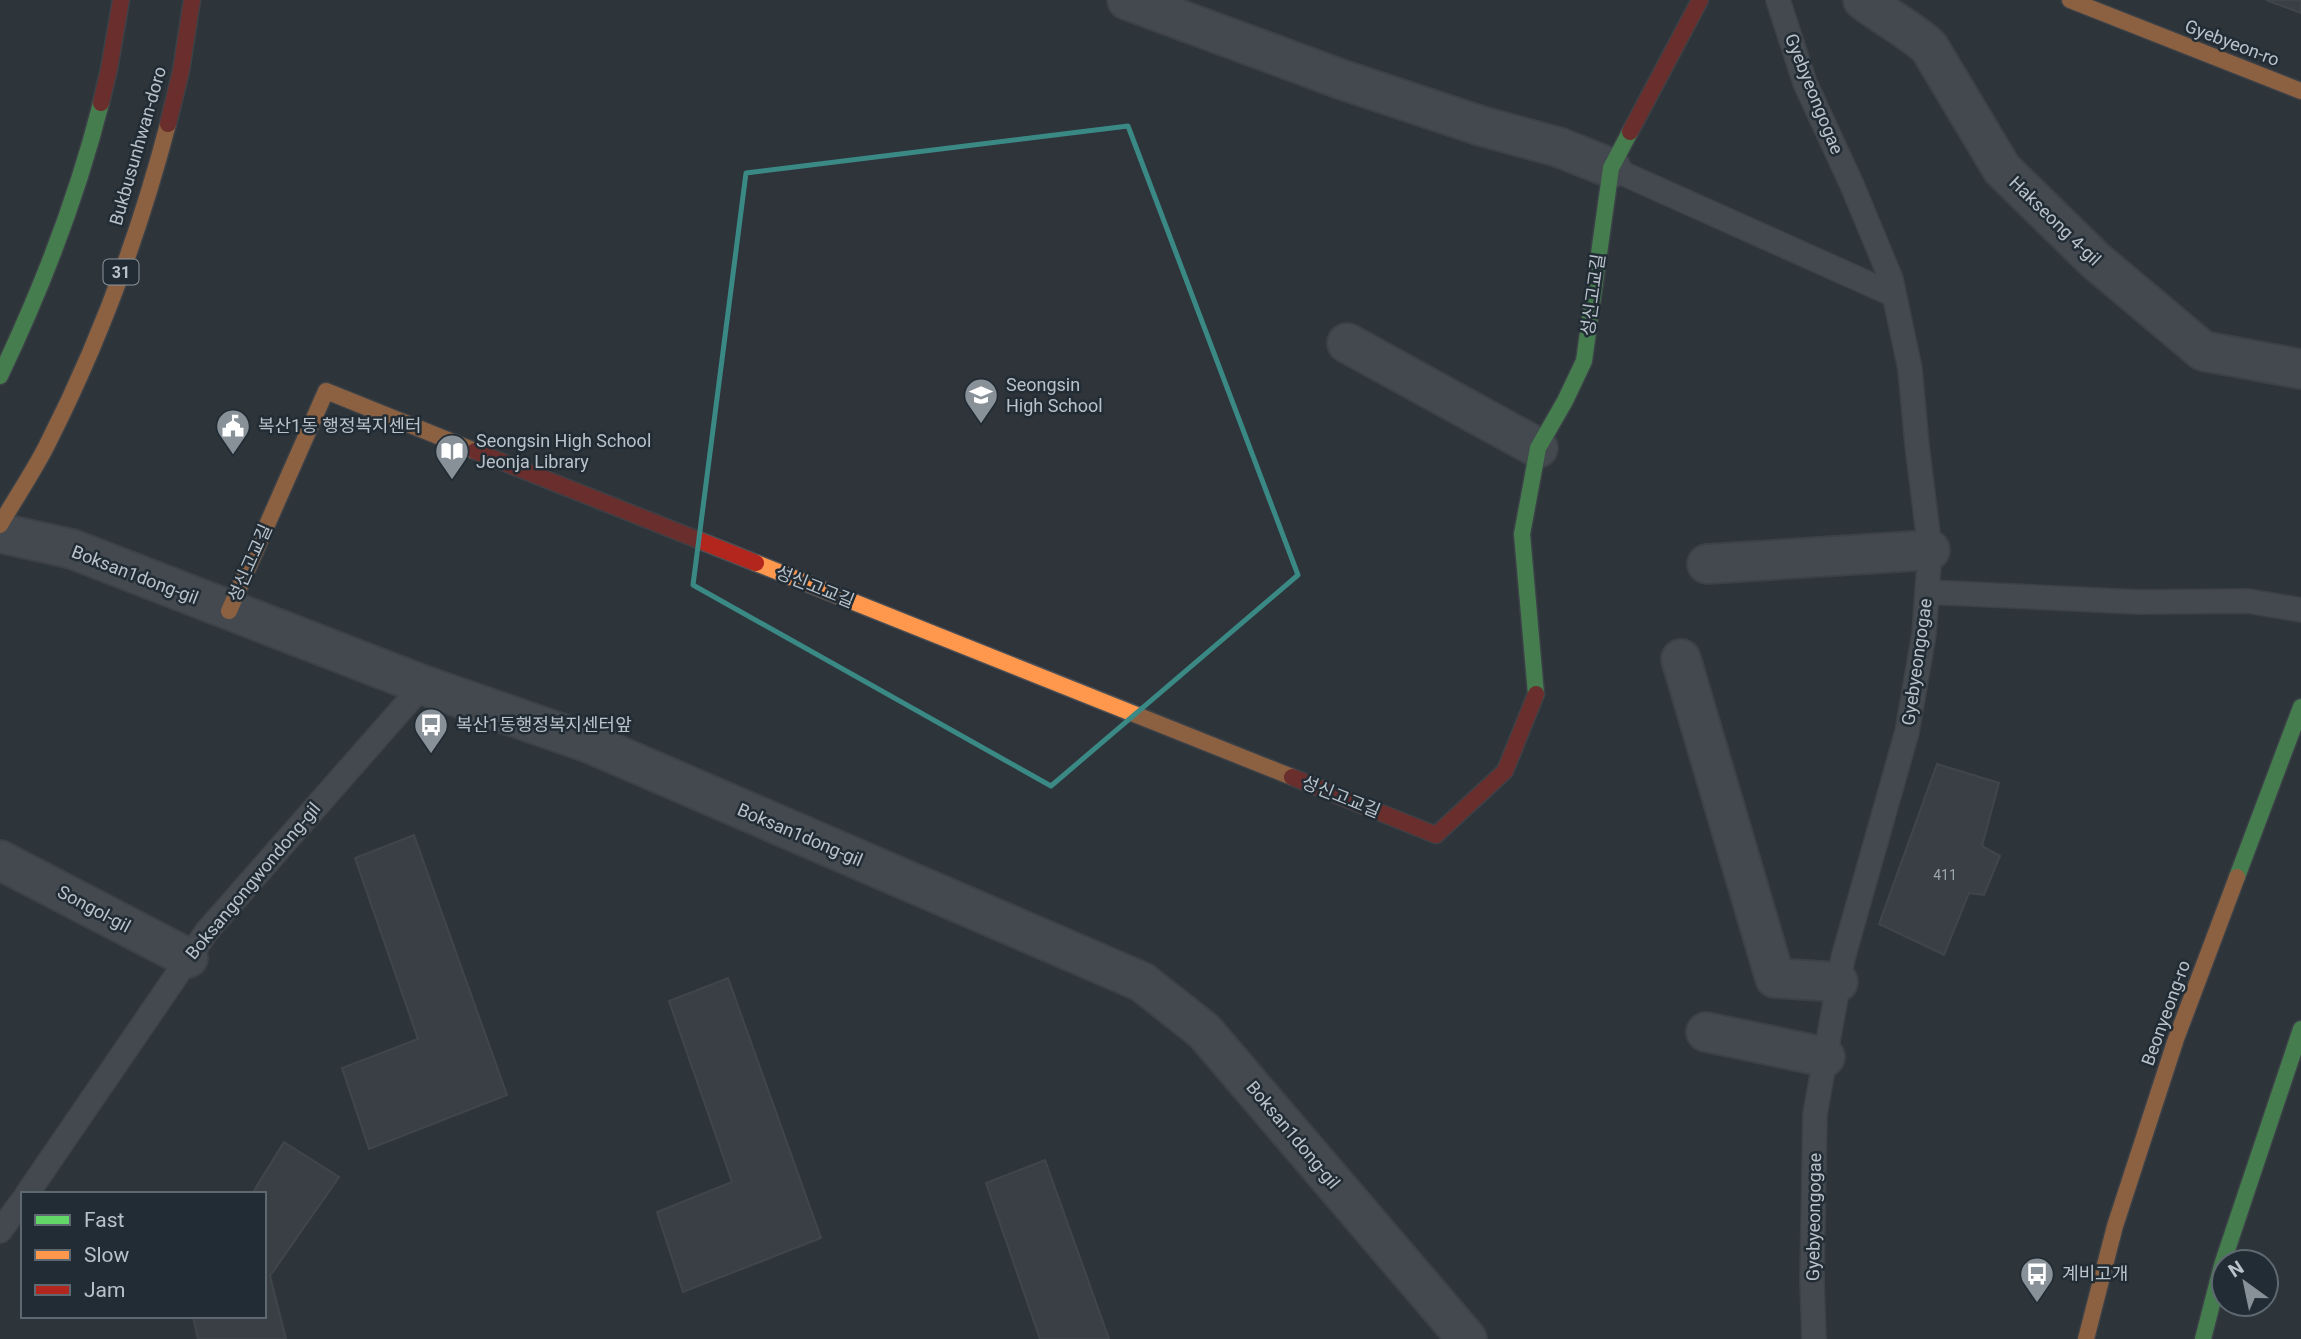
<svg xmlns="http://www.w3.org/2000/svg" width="2301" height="1339" font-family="Roboto,'Noto Sans KR',sans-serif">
  <rect width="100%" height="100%" fill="#2e343a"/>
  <path fill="#474d51" stroke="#565c61" stroke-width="2" d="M2266,0h35v13z
    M1937,764l62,19 -17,63 18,10 -16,39 -15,-2 -25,62 -65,-31z
    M414,835l93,260 -138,54 -27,-81 76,-29 -63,-181z
    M728,978l93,260 -138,54 -26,-80 75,-30 -63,-181z
    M284,1142l55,35 -69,99 16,63h-88l-5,-23h71v-122h-12z
    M1045,1160l64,179h-69l-54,-156z"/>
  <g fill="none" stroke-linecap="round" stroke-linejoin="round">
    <g stroke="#4c5055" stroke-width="26">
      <path id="lane" d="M1778,0l27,83 47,102 39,94 19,90 7,76 13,105 -6,84 -17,98 -64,226 -28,156 -3,166 2,59
        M1611,168l283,127
        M1927,592l212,10 109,-1 53,9
        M27,1194l180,-263 216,-246
        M0,1231l23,-31"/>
    </g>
    <g stroke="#4c5055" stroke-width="42">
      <path id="street" d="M1127,0l216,80 138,46 77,21 53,21
        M1863,0c22,17 46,29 66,47l73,122 93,91 108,91 98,18
        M1347,343l191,105
        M0,533l72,16 351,136 166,58 553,239 62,49 263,308
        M1707,564l223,-14
        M1681,659l94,319 63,4
        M0,860l188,98
        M1706,1032l119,25"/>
    </g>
    <g stroke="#4c5055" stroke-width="19">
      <path id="fast" d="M0,376c42,-88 77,-178 101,-273
        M1536,694l-14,-160 16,-86 27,-47 19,-40 27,-193 19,-36
        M2237,877l64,-170
        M2203,1339l19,-74 79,-236"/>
    </g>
    <g stroke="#4c5055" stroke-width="19">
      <path id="slow" d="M2070,0l231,91
        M0,525c15,-26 32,-51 46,-78 52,-102 93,-212 122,-323
        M756,563l536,214
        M229,611l97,-220 149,60
        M2086,1339l29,-113 61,-187 61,-162"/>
    </g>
    <g stroke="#4c5055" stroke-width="19">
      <path id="jam" d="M101,103l8,-34 12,-69
        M168,124l13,-53 11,-71
        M1630,132l70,-132
        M475,451l281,112
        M1292,777l144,58 69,-64 31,-77"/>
    </g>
    <use href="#lane" stroke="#5e6368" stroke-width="23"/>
    <use href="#street" stroke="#5e6368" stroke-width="38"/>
    <use href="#fast" stroke="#63d668" stroke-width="16"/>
    <use href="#slow" stroke="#ff974d" stroke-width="16"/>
    <use href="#jam" stroke="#b3261e" stroke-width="16"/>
  </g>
  <path d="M0 0H2301V1339H0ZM1128,126l170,449 -247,211 -358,-201 53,-412z" fill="#2e343a" fill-opacity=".55" fill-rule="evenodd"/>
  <path fill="none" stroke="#3a8985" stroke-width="5" stroke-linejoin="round" d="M1128,126l170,449 -247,211 -358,-201 53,-412z"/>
  <defs>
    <g id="school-pin" transform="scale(1.75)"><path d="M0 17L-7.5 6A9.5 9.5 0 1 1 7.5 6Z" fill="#889098" stroke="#222c34"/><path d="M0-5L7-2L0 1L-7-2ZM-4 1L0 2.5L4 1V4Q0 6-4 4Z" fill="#fff"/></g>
    <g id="civic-pin" transform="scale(1.75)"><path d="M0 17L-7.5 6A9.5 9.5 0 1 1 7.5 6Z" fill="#889098" stroke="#222c34"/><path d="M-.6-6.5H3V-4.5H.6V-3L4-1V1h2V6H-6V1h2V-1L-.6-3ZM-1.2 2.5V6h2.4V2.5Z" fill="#fff"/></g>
    <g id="library-pin" transform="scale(1.75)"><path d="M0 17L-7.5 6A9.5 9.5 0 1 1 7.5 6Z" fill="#889098" stroke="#222c34"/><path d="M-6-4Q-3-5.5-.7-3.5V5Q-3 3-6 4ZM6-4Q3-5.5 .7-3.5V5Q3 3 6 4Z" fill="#fff"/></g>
    <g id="bus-pin" transform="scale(1.75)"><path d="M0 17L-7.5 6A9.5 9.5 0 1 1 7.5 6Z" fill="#889098" stroke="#222c34"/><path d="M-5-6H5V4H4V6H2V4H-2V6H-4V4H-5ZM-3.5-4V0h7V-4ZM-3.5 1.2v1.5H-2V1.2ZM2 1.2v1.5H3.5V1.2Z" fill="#fff"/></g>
  </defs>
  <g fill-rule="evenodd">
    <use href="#school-pin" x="981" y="395"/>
    <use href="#civic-pin" x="233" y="426"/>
    <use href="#library-pin" x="452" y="451"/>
    <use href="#bus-pin" x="431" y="725"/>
    <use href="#bus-pin" x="2037" y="1274"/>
  </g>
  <g text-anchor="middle" stroke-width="5" stroke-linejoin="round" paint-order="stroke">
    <g font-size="14" fill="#9ca5ac">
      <text x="1945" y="880">411</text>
    </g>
    <rect fill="#222c34" stroke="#8c959d" stroke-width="2" x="103.5" y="259.5" width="35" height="25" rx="5"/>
    <g font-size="16" font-weight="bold" fill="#b9c2ca">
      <text x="121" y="278">31</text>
    </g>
    <g font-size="18" fill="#b9c2ca" stroke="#222c34">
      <text transform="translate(2232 43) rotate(21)" y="6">Gyebyeon-ro</text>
      <text transform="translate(1814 94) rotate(68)" y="6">Gyebyeongogae</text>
      <text transform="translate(138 146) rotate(-74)" y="6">Bukbusunhwan-doro</text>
      <text transform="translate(2055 221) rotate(44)" y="6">Hakseong 4-gil</text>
      <text transform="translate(1593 295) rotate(-82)" y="6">성신고교길</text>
      <text transform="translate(250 563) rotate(-66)" y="6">성신고교길</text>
      <text transform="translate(135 575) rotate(21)" y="6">Boksan1dong-gil</text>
      <text transform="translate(815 587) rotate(22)" y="6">성신고교길</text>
      <text transform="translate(1917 662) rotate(-82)" y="6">Gyebyeongogae</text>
      <text transform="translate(1341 797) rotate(22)" y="6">성신고교길</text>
      <text transform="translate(800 835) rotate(23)" y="6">Boksan1dong-gil</text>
      <text transform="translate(253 881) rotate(-50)" y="6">Boksangongwondong-gil</text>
      <text transform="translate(94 909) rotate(28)" y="6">Songol-gil</text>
      <text transform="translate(2166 1013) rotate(-70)" y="6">Beonyeong-ro</text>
      <text transform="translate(1293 1135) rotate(50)" y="6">Boksan1dong-gil</text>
      <text transform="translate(1814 1217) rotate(-89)" y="6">Gyebyeongogae</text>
    </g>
    <g font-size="18" fill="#b9c2ca" stroke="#222c34" text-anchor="start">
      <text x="1006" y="391">Seongsin<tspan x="1006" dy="21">High School</tspan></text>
      <text x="258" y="432">복산1동 행정복지센터</text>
      <text x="476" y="447">Seongsin High School<tspan x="476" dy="21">Jeonja Library</tspan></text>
      <text x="456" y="731">복산1동행정복지센터앞</text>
      <text x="2062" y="1280">계비고개</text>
    </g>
  </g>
  <rect x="21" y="1192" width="245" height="126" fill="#222c34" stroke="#5e6870" stroke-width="2"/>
  <rect x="35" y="1215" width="35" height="10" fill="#63d668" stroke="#5e6870" stroke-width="2"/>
  <text x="84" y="1227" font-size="21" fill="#b9c2ca">Fast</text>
  <rect x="35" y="1250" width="35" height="10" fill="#ff974d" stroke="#5e6870" stroke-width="2"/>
  <text x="84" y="1262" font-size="21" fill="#b9c2ca">Slow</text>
  <rect x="35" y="1285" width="35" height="10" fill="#b3261e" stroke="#5e6870" stroke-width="2"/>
  <text x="84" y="1297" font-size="21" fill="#b9c2ca">Jam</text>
  <g transform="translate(2245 1283) rotate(327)"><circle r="33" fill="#222c34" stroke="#5e6870" stroke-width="2"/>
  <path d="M0-5L12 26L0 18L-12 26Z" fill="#889098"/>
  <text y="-10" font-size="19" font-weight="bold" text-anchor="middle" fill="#b9c2ca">N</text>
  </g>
</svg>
